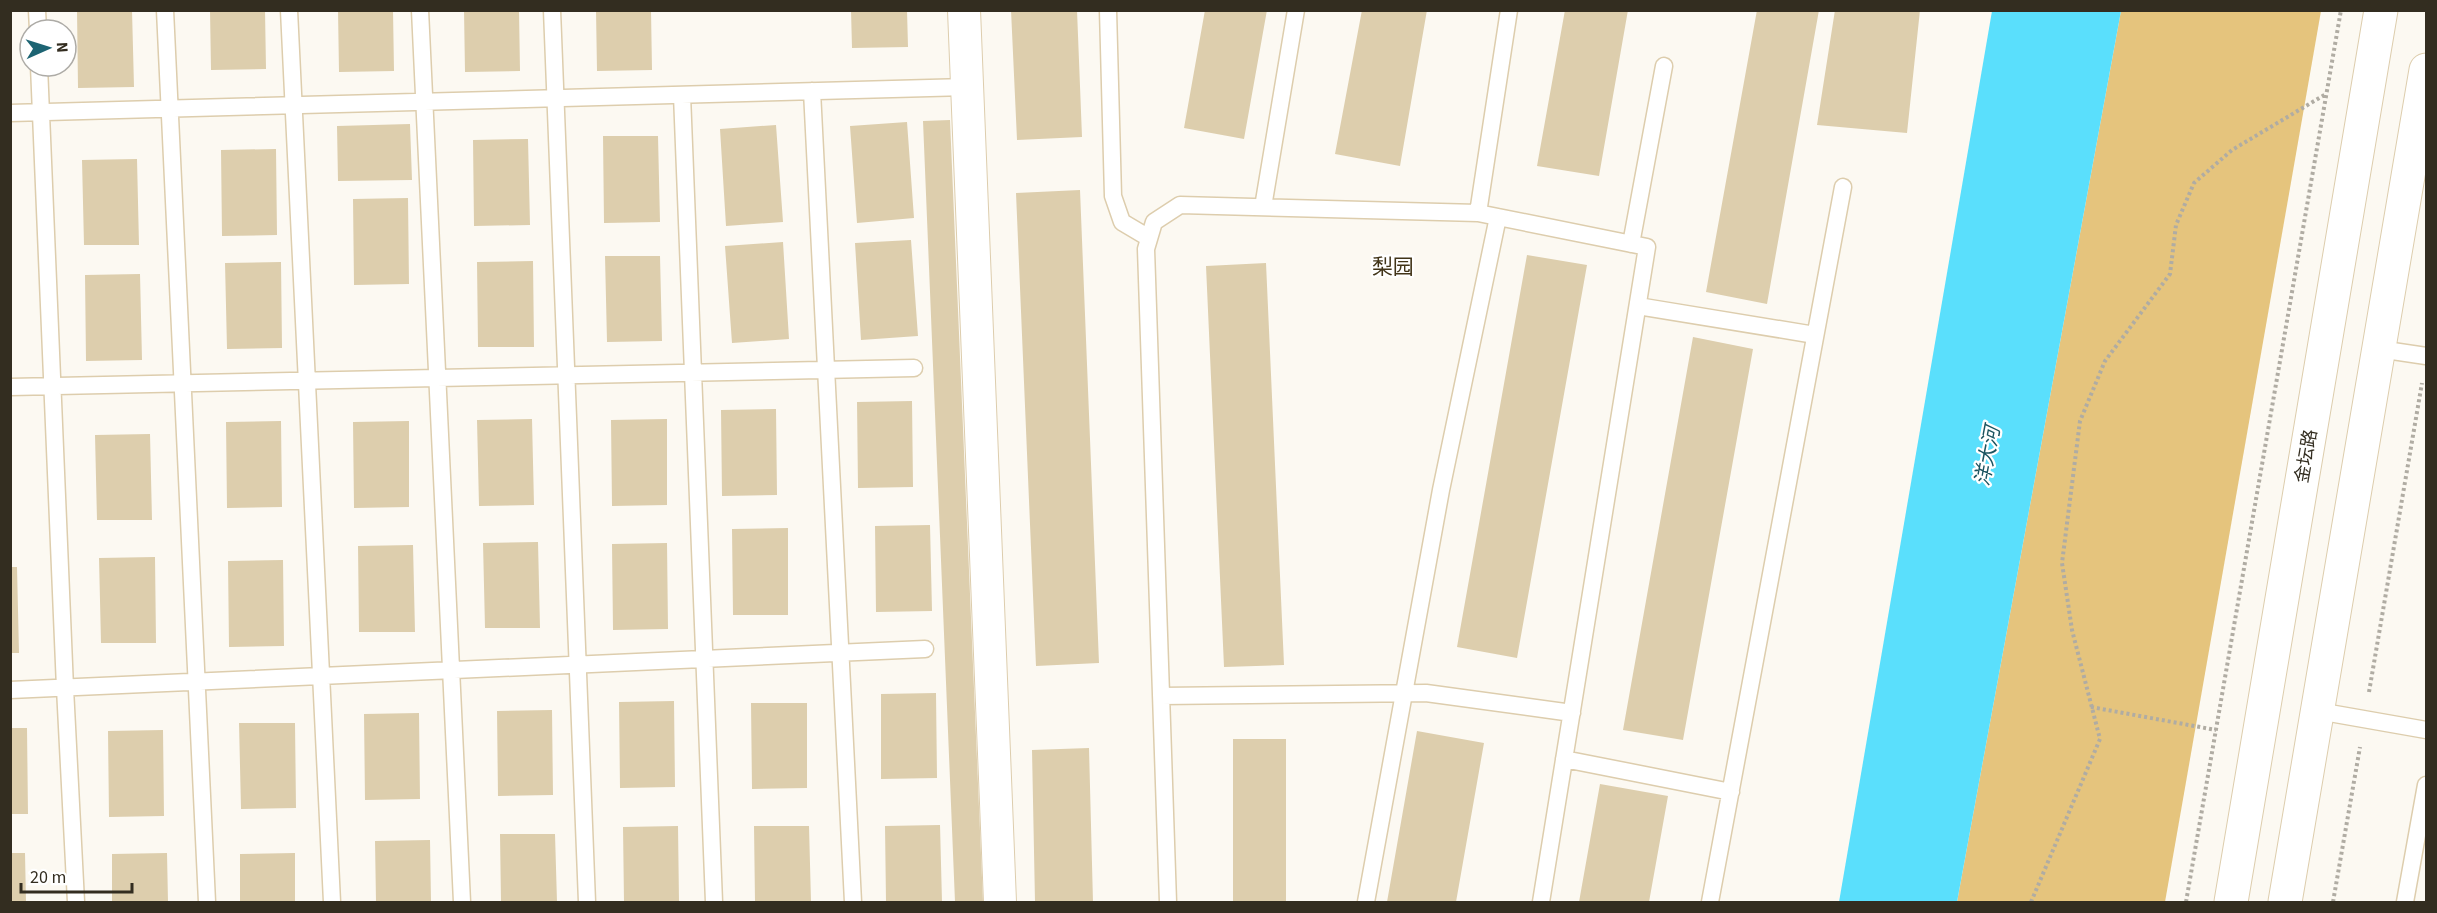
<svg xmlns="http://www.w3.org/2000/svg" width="2437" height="913" font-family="'Source Sans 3','Noto Sans SC',sans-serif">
  <rect width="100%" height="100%" fill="#fcf9f2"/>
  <path fill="#e5c47d" d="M2121,11h200l-156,891h-208z"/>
  <path fill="#5adffc" d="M1992,11h129l-164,891h-118z"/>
  <path fill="#ddcead" d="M77,10h55l2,77 -56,1z
    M210,10h55l1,59 -55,1z
    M338,10h55l1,61 -55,1z
    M464,10h55l1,61 -55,1z
    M596,10h55l1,60 -55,1z
    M851,10h56l1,37 -56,1z
    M1011,10h66l5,127 -65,3z
    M1205,10h62l-23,129 -60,-11z
    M1362,10h65l-27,156 -65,-12z
    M1565,10h63l-29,166 -62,-10z
    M1757,10h62l-52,294 -61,-12z
    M1835,10h85l-13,123 -90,-8z
    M950,120l33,782h-28l-32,-781z
    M907,122l7,96 -57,5 -7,-97z
    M410,124l2,56 -74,1 -1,-55z
    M776,125l7,97 -57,4 -6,-97z
    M603,136h55l2,86 -56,1z
    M528,139l2,86 -56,1 -1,-86z
    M276,149l1,86 -55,1 -1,-86z
    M137,159l2,86h-55l-2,-85z
    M1080,190l19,473 -63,3 -20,-473z
    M408,198l1,86 -55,1 -1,-86z
    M911,240l7,96 -57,4 -6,-97z
    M783,242l6,97 -57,4 -7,-97z
    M1527,255l60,10 -70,393 -60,-11z
    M605,256h55l2,85 -55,1z
    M533,261l1,86h-56l-1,-85z
    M281,262l1,86 -55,1 -2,-86z
    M1266,263l18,402 -60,2 -18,-401z
    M140,274l2,86 -56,1 -1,-86z
    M1693,337l60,12 -70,391 -60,-10z
    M912,401l1,86 -55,1 -1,-86z
    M776,409l1,86 -55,1 -1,-86z
    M532,419l2,86 -55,1 -2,-86z
    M667,419v86l-55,1 -1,-86z
    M281,421l1,86 -55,1 -1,-86z
    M409,421v86l-55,1 -1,-86z
    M150,434l2,86h-55l-2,-85z
    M930,525l2,86 -56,1 -1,-86z
    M788,528v87h-55l-1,-86z
    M538,542l2,86h-55l-2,-85z
    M667,543l1,86 -55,1 -1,-86z
    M413,545l2,87h-56l-1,-86z
    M155,557l1,86h-55l-2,-85z
    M283,560l1,86 -55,1 -1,-86z
    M10,567h7l2,86h-9z
    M936,693l1,85 -56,1v-85z
    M674,701l1,86 -55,1 -1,-86z
    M751,703h56v85l-55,1z
    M552,710l1,85 -55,1 -1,-85z
    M419,713l1,86 -55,1 -1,-86z
    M239,723h56l1,85 -55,1z
    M10,728h17l1,86h-18z
    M163,730l1,86 -55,1 -1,-86z
    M1417,731l67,12 -28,159h-69z
    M1233,739h53v163h-53z
    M1089,748l4,154h-58l-3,-152z
    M1600,784l68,12 -19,106h-70z
    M940,825l2,77h-56l-1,-76z
    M678,826l1,76h-55l-1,-75z
    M754,826h55l2,76h-56z
    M500,834h55l2,68h-56z
    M430,840l1,62h-55l-1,-61z
    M10,853h15l1,49h-16z
    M167,853l1,49h-56v-48z
    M295,853v49h-55v-48z"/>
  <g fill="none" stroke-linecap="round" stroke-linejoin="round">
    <g stroke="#ddcdad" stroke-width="19">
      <path id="service" d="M37,10l1,20
        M165,10l42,892
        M289,10l43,892
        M420,10l42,892
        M552,10l35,892
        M1108,10l5,186 9,26 27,16
        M39,66l26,622 11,214
        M812,91l41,811
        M682,95l32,807
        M10,113l957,-26
        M1263,207l33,-197
        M1478,213l169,34 -106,655
        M1631,244l33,-178
        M1638,306l177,29
        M2379,349l47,7
        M10,387l904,-19
        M10,690l915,-41
        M1161,696l265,-3 146,20
        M2318,711l108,19
        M1564,759l167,33
        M1168,902l-22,-653 8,-27 26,-17 298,8 31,-203
        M1366,902l75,-412 57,-273
        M1710,902l133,-715
        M2405,902l21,-117"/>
    </g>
    <g stroke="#ddcdad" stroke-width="34">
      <path id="minor" d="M964,10l36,892"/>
    </g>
    <g stroke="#ddcdad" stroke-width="35">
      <path id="tertiary" d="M2231,902l150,-892
        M2285,902l141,-832"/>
    </g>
    <path stroke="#b0aca3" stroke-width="4" stroke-dasharray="3 3" stroke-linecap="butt" d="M2369,692l53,-309
      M2091,707l125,23
      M2031,902l69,-163 -28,-109 -10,-67 18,-142 25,-60 65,-87 6,-49 18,-42 38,-33 94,-56
      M2186,902l155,-892
      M2333,902l27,-155"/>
    <use href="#service" stroke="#fff" stroke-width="16"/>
    <use href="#minor" stroke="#fff" stroke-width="32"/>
    <use href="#tertiary" stroke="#fff" stroke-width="33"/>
  </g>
  <g text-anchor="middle" stroke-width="4.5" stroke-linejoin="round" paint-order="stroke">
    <g font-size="18" fill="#332d20" stroke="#fff">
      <text transform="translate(2306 456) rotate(-80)" y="6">金坛路</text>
    </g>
    <g font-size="20" font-style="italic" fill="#1b535f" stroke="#fff">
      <text transform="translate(1987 456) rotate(-79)" y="7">洋大河</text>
    </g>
    <g font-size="21" fill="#413418" stroke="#fff">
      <text x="1393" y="274">梨园</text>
    </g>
  </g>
  <rect width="2437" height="913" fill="none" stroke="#332d20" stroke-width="24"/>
  <g transform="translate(48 48) rotate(87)"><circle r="28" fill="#ffffff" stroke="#adaba6" stroke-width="1.5"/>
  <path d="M0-4.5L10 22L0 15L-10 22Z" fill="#1d6473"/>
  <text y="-9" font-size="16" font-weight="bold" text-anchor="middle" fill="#332d20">N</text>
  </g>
  <path d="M21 883v9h111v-9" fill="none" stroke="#332d20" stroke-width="3"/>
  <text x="30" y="883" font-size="18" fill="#332d20" stroke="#ffffff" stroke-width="4.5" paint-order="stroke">20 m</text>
</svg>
